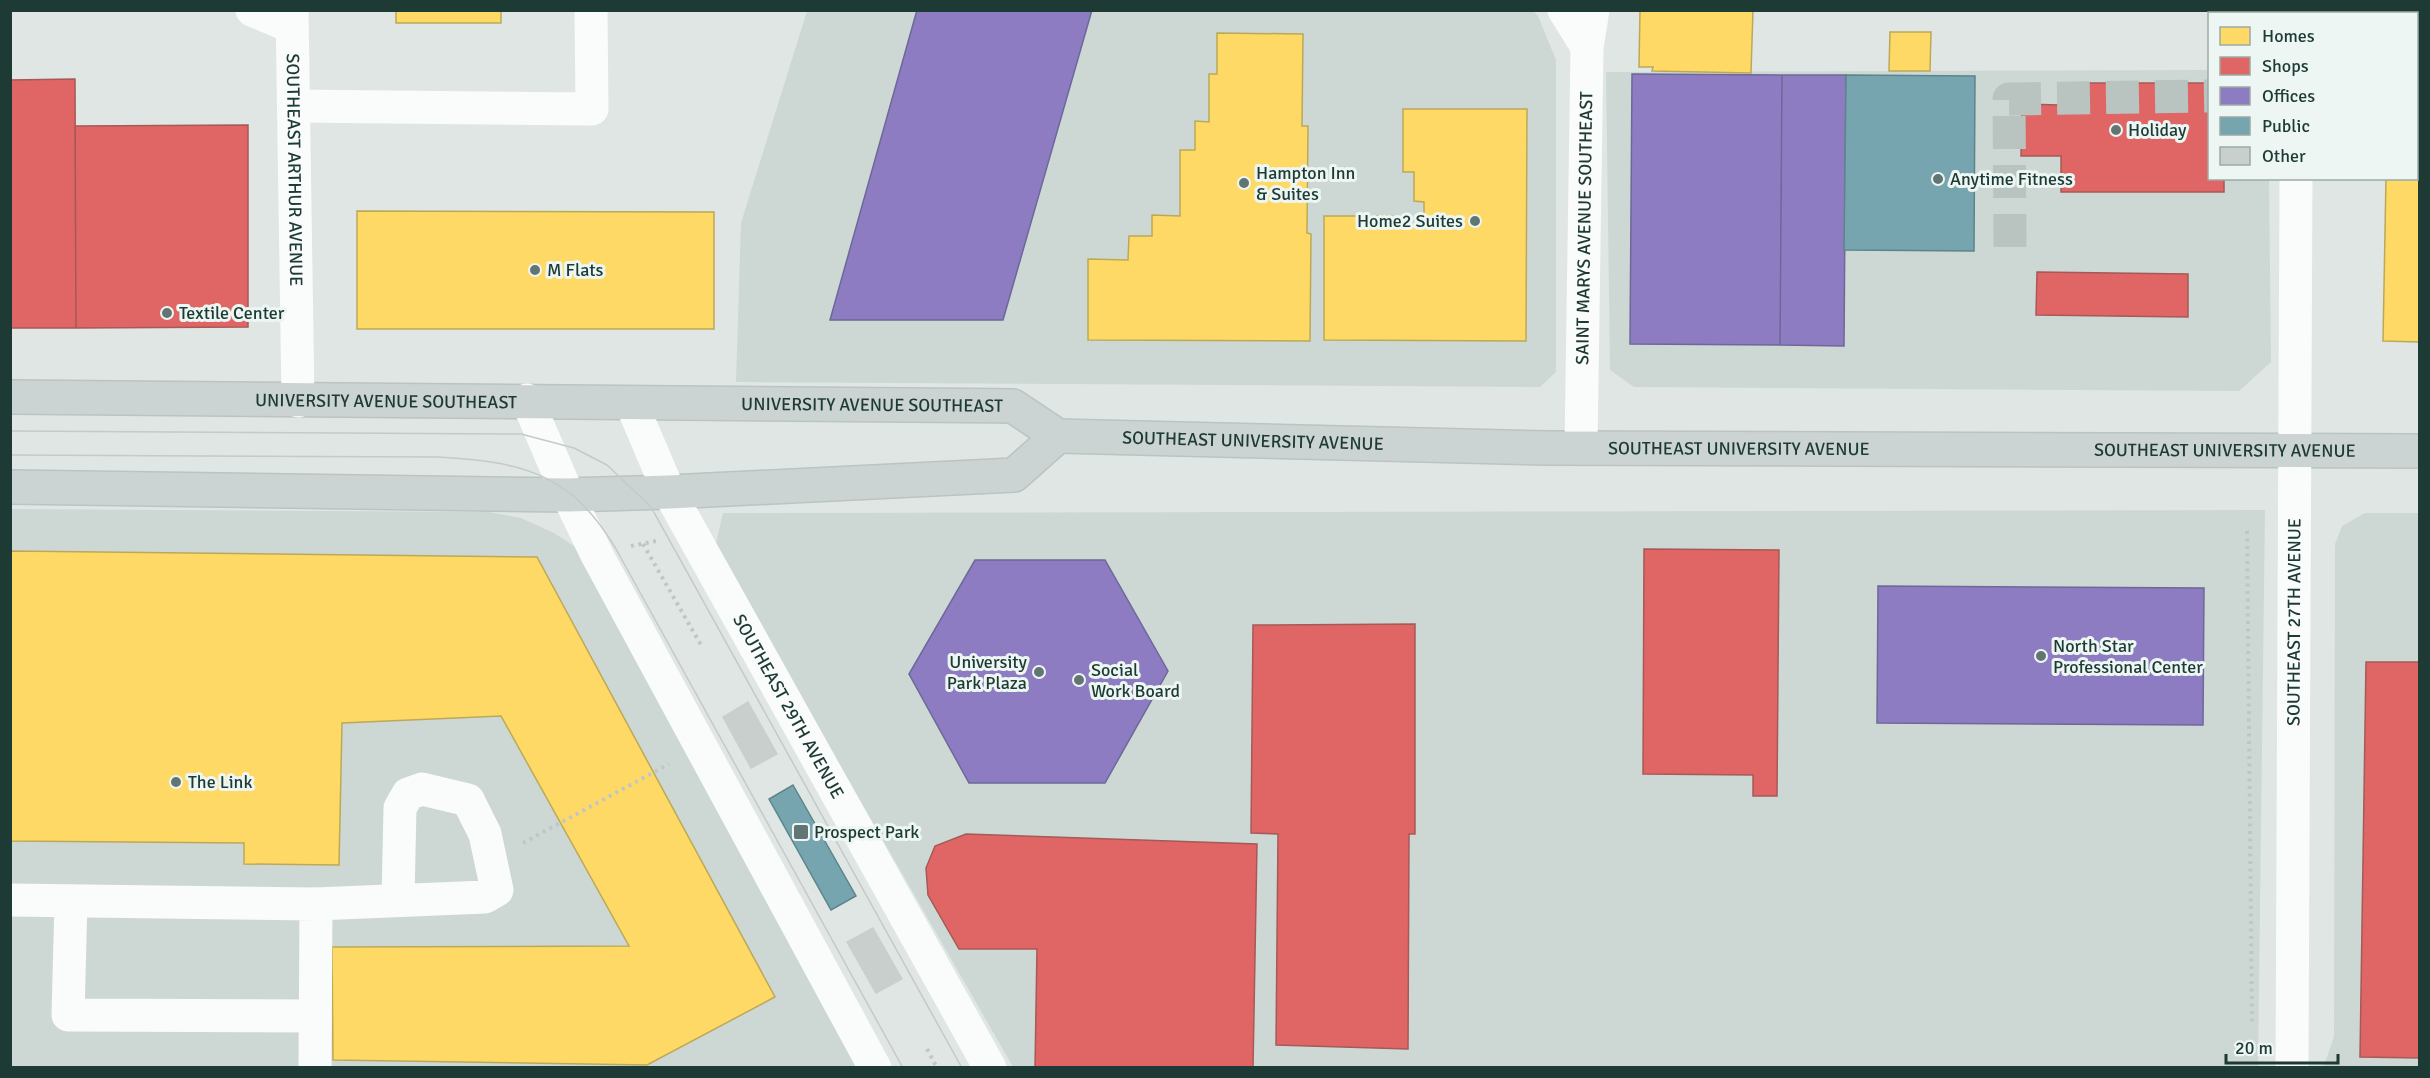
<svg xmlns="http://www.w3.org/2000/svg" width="2430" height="1078" font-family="Signika,sans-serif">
  <rect width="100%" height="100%" fill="#e0e6e4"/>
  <path fill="#cdd8d4" d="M1532,10l6,6 18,44v312l-16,15 -804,-5 5,-159 66,-212z
    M2209,70l1,108 59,1 2,183 -32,29 -605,-4 -24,-17 -4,-298z
    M11,509l478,3 32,6 33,15 26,17 280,518h-849z
    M2265,510l-7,557h-1245l-298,-520 8,-34z
    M2365,513h54v554l-96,1 11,-31 1,-493 7,-18z"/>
  <path fill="#ffd966" stroke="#bba957" stroke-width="1.5" d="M396,10h105v13h-105z
    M1640,10h113l-2,63 -99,-2 1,-4h-14z
    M2389,10h31v332l-37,-1 3,-163h30v-164h-27z
    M1890,32h41l-1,39h-41z
    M1217,33l86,1 -1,92h6l-1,107 4,1 -1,107 -222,-1v-81l40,1 1,-24h23v-21l28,1v-66h15v-29l14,1v-48h8z
    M1403,109h124l-1,232 -202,-1v-124h68v10l32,-1v-23l-10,-1v-29h-11z
    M357,211l357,1v117h-357z
    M10,551l527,6 238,440 -128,68 -314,-5 -1,-113 297,-1 -128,-230 -159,7 -3,142 -95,-1v-21l-234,-2z"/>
  <path fill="#e06666" stroke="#a65957" stroke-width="1.5" d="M75,79l1,249h-66v-248z
    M2059,83h151v95h14v14h-163v-36h-40l1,-52 37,1z
    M248,125v202l-172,1 -1,-202z
    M2037,272l151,2v43l-152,-2z
    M1644,549l135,1 -2,246h-24v-21l-110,-1z
    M1415,624v210h-6l-1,215 -132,-4 2,-211 -27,-1 2,-208z
    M2366,662h54v396l-60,-1z
    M966,834l291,10 -4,224h-218l2,-119h-78l-31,-54 -2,-27 9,-22z"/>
  <path fill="#8e7cc3" stroke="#6c6898" stroke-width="1.5" d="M917,10h175l-89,310h-173z
    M1632,74l150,1 -2,270 -150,-1z
    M1782,75h64l-2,271 -64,-1z
    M975,560h130l63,111 -63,112h-136l-60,-109z
    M1878,586l326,2 -1,137 -326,-2z"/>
  <path fill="#76a5af" stroke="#5b858a" stroke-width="1.5" d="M1846,75l129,1 -1,175 -130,-1z
    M793,785l63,111 -25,14 -62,-111z"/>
  <path fill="#c8cfcd" stroke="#c9cfcd" stroke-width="1.5" d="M748,702l29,52 -26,14 -28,-51z
    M873,928l29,51 -26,14 -29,-51z"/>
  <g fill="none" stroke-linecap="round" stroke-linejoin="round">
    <path stroke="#b9c4c1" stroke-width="33" stroke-dasharray="33 16" stroke-linecap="butt" d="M2010,247l-1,-148 201,-3"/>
    <g stroke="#bac4c2" stroke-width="36">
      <g id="major">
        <path id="s5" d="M10,397c335,5 669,6 1003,9l45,30"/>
        <path id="s6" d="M1058,436l490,12 872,3"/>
        <path d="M10,487l558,8 101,-3 345,-17 44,-39"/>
      </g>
    </g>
    <path stroke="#bec7c6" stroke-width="4" stroke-dasharray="3 4.5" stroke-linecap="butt" d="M2247,531l5,495
      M643,544l58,101
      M631,546l25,-5
      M523,843l146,-79
      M927,1049l10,19"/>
    <g stroke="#fafbfb" stroke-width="33">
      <path d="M252,10l40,17"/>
      <path id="s1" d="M292,10l6,391"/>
      <path d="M1564,10l23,37"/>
      <path d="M2297,14v-4"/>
      <path d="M294,106l298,3 -1,-99"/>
      <path d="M527,400l41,95 29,60 278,513"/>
      <path id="s2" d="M632,405l37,87 321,576"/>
      <path id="s3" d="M1581,447l6,-400 6,-37"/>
      <path d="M10,900l306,4 -1,164"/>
      <path d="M71,901l-3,114 247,1"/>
      <path d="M316,904l169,-7 12,-7 -12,-56 -17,-34 -46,-11 -14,5 -8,14 -2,91"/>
      <path id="s4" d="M2292,1068l4,-890"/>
    </g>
    <use href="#major" stroke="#cbd4d3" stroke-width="33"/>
    <path stroke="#c5c9c8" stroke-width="1.5" d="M10,431l511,3 53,14 33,17 44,42 311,561
      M10,455l429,2c84,5 132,16 177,92l287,519"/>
  </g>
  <g fill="#617672" stroke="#edf6f3" stroke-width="2">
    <circle cx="2116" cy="130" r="6"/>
    <circle cx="1938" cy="179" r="6"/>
    <circle cx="1244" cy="183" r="6"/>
    <circle cx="1475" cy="221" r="6"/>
    <circle cx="535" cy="270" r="6"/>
    <circle cx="167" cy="313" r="6"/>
    <circle cx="2041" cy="656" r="6"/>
    <circle cx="1039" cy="672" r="6"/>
    <circle cx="1079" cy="680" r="6"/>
    <circle cx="176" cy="782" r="6"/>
    <rect x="793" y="824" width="16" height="16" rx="3"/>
  </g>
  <g text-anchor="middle" stroke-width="6" stroke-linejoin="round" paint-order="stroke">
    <g font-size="18" fill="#1d3a35" stroke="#edf6f3" text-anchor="start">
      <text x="2128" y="136">Holiday</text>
      <text x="1256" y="179">Hampton Inn<tspan x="1256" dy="21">&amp; Suites</tspan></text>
      <text x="1950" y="185">Anytime Fitness</text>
      <text x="1463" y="227" text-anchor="end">Home2 Suites</text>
      <text x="547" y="276">M Flats</text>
      <text x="179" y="319">Textile Center</text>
      <text x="2053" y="652">North Star<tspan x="2053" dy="21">Professional Center</tspan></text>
      <text x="1027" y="668" text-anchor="end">University<tspan x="1027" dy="21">Park Plaza</tspan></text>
      <text x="1091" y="676">Social<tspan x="1091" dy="21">Work Board</tspan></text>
      <text x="188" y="788">The Link</text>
      <text x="814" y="838">Prospect Park</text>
    </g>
    <g font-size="18" fill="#1d3a35" stroke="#edf6f3">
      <text dy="6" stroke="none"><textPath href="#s1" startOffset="160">SOUTHEAST ARTHUR AVENUE</textPath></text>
      <text dy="6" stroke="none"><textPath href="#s3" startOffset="219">SAINT MARYS AVENUE SOUTHEAST</textPath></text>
      <text dy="6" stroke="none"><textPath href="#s5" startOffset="376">UNIVERSITY AVENUE SOUTHEAST</textPath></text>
      <text dy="6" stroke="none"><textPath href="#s5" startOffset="862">UNIVERSITY AVENUE SOUTHEAST</textPath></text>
      <text dy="6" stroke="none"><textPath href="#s6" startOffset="195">SOUTHEAST UNIVERSITY AVENUE</textPath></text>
      <text dy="6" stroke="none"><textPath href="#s6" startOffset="681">SOUTHEAST UNIVERSITY AVENUE</textPath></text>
      <text dy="6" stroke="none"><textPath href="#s6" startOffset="1167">SOUTHEAST UNIVERSITY AVENUE</textPath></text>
      <text dy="6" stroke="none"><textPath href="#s4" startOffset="446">SOUTHEAST 27TH AVENUE</textPath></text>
      <text dy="6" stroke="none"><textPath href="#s2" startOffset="340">SOUTHEAST 29TH AVENUE</textPath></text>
    </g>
  </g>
  <rect width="2430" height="1078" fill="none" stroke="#1d3a35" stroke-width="24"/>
  <rect x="2208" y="12" width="210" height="168" fill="#edf6f3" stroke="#9aaba7" stroke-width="1.5"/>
  <rect x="2220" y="27" width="30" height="18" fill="#ffd966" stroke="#9aaba7" stroke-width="1.5"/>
  <text x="2262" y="42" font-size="18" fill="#1d3a35">Homes</text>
  <rect x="2220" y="57" width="30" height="18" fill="#e06666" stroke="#9aaba7" stroke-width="1.5"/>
  <text x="2262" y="72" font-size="18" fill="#1d3a35">Shops</text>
  <rect x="2220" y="87" width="30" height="18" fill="#8e7cc3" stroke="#9aaba7" stroke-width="1.5"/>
  <text x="2262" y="102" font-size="18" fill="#1d3a35">Offices</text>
  <rect x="2220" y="117" width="30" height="18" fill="#76a5af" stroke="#9aaba7" stroke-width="1.5"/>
  <text x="2262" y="132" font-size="18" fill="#1d3a35">Public</text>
  <rect x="2220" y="147" width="30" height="18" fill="#c8cfcd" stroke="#9aaba7" stroke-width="1.5"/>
  <text x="2262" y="162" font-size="18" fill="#1d3a35">Other</text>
  <path d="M2226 1054v9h112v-9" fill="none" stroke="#1d3a35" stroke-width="3"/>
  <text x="2235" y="1054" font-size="18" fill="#1d3a35" stroke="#edf6f3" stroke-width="4.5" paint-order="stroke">20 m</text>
</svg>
